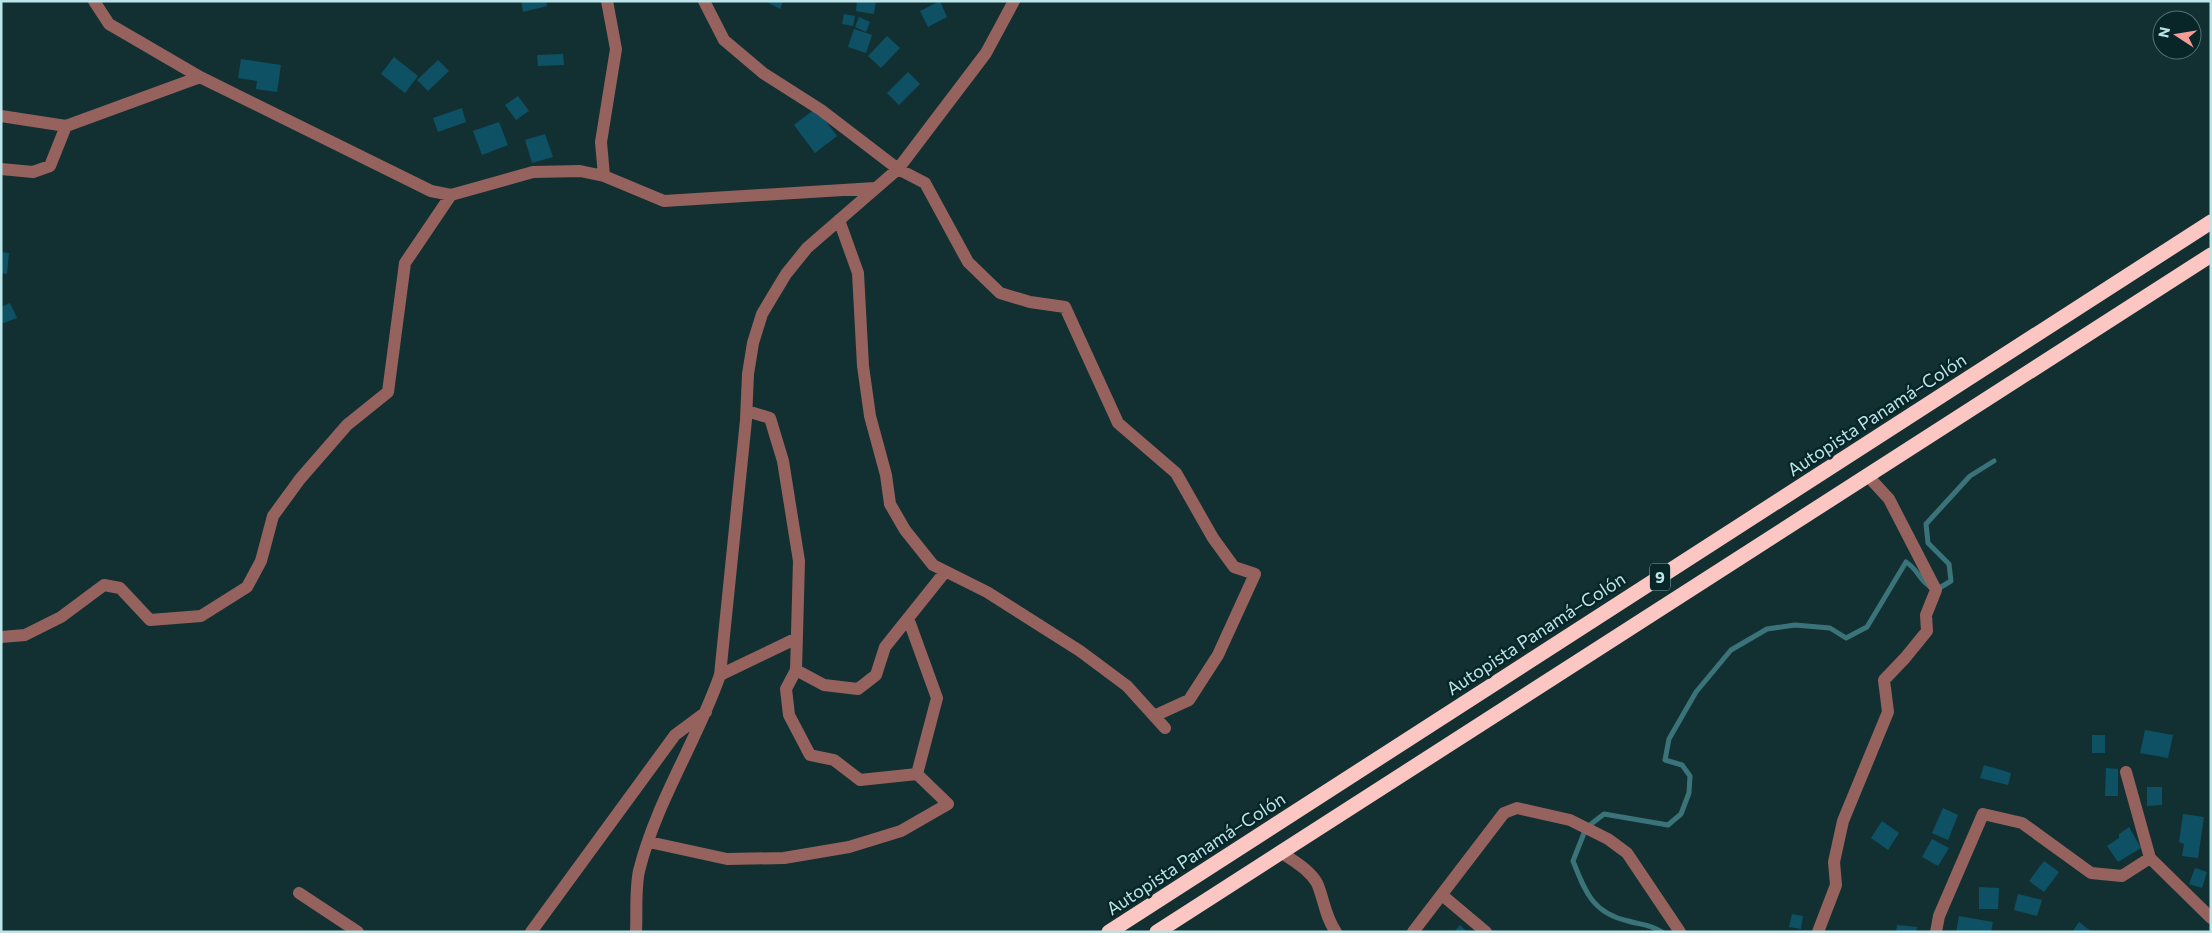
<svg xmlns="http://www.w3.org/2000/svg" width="2212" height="933" font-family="Commissioner,sans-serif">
  <rect width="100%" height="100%" fill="#123032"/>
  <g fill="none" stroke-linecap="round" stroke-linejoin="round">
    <path stroke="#3a747a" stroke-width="5" d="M1662,932c-12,-8 -21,-7 -34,-11 -36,-8 -43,-30 -55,-60l13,-33 18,-14 64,11 13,-11 8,-21 1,-17 -8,-11 -17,-5 4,-21 27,-47 35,-42 36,-21 28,-4 35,3 16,10 21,-11 39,-65c14,9 12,19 30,28l15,-9 -2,-17 -21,-21 -2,-19 44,-48 24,-15"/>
  </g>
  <path fill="#0e5165" d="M521,1h25l1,5 -24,6z
    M765,1h18l-3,8z
    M857,1h19l-2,13 -18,-3z
    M940,1l7,16 -19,10 -8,-16z
    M844,14l11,2 -2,10 -11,-2z
    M859,17l11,5 -4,10 -11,-5z
    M854,29l18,6 -6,18 -18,-6z
    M887,36l13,12 -19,20 -13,-12z
    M563,54l1,11 -26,1 -1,-11z
    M394,57l24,19 -13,17 -24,-19z
    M241,59l40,6 -4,27 -21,-3 1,-8 -19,-3z
    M438,60l11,11 -21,20 -11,-11z
    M908,72l12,12 -21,21 -12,-12z
    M518,96l11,15 -13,9 -11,-15z
    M462,108l4,14 -28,10 -5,-14z
    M816,108l21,28 -22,17 -21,-28z
    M499,122l9,23 -26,10 -9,-24z
    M545,134l8,23 -21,6 -7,-23z
    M1,252l8,1 -2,21 -6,-1z
    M10,303l7,15 -16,6v-17z
    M2145,730l28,5 -5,23 -28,-5z
    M2092,735h13v18h-13z
    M1984,765l27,8 -3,12 -28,-7z
    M2106,768l12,1v27h-13z
    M2147,787h15v18l-15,1z
    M1943,808l15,7 -10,25 -16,-7z
    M2183,814l21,3 -6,41 -16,-2 2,-12 -5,-2z
    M1882,821l17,12 -11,17 -17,-12z
    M2129,827l12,21 -23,14 -11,-16 12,-8v-4z
    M1932,839l17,9 -11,18 -16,-9z
    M2044,861l15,11 -15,20 -15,-11z
    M2195,868l12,4 -5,16 -13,-4z
    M1979,887l20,1 -1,21h-19z
    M2018,894l24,6 -5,16 -23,-6z
    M1792,914l11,2 -2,13 -12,-2z
    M1959,916l34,6 -2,10h-35z
    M2079,922l13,10h-20z
    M1460,925l7,7h-13z
    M1897,925l20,2 -1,5h-20z"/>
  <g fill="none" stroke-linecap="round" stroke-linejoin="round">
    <path stroke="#96625e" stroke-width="12" d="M94,1l15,23 91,53
      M704,1l20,39 39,33 58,37 77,59 27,14 43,79 32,31 30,9 35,5 53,116 58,50 37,65 21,29 21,7 -37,81 -29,45 -35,16
      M1,116l65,10 134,-49 231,114 20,4 82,-23 47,-1 24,5 60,25 211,-13
      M1,169l32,3 17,-6 16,-40
      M604,176l-3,-34 15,-93 -9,-48
      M839,220l19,53 5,93 7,50 16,59 4,29 15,26 28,35 54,27 93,59 47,35 38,42
      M747,411l23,7 13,43 16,100 -3,109 28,15 34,4 18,-14 9,-28 60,-75
      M908,618l29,80 -20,76
      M1,637l24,-2 36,-18 43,-32 16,3 30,32 51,-4 46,-29 14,-26 12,-45 27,-37 47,-54 41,-33 17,-129 46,-68
      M720,675l77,-37
      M2126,772l24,86 61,60
      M649,842l78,17 57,-1 65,-11 52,-16 47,-27 -31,-30 -57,6 -26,-20 -24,-5 -21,-40 -3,-26 10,-19
      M1281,852c12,9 28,17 36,31 7,16 8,34 19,49
      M299,893l59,39
      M1442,895l44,37
      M531,932l144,-197 31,-23
      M636,932c1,-20 -1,-42 3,-61 17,-69 58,-130 81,-196l26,-255 2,-46 5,-31 9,-29 24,-40 21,-26 91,-79 88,-116 28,-52
      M1413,932l91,-119 13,-5 53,12 38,19 19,14 53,79
      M1818,932l18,-47 -2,-23 9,-41 45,-109 -4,-32 21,-22 22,-27 -1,-16 10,-25 -47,-91 -22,-24
      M1936,932l3,-16 44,-102 39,9 69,50 31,3 28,-18"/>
    <path stroke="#fcc7c2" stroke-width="15" d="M1109,932l1102,-710
      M1157,932l1054,-677"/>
  </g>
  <g text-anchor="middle" stroke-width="5" stroke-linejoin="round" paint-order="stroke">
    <rect fill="#082628" stroke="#85acaf" stroke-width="1" x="1650" y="563.5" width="20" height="27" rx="4"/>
    <g font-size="16" font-weight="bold" fill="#bbe5e9">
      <text x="1660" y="583">9</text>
    </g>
    <g font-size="18" fill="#bbe5e9" stroke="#082628">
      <text transform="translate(1877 415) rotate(-33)" y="6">Autopista Panamá–Colón</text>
      <text transform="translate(1536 634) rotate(-33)" y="6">Autopista Panamá–Colón</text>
      <text transform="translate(1196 854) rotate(-33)" y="6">Autopista Panamá–Colón</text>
    </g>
  </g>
  <rect width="2212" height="933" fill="none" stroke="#bbe5e9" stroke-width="5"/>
  <g transform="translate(2177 35) rotate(282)"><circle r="24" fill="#082628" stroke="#507275"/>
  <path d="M0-4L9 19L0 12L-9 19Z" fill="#f59c96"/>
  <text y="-8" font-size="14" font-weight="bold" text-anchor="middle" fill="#bbe5e9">N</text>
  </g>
</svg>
